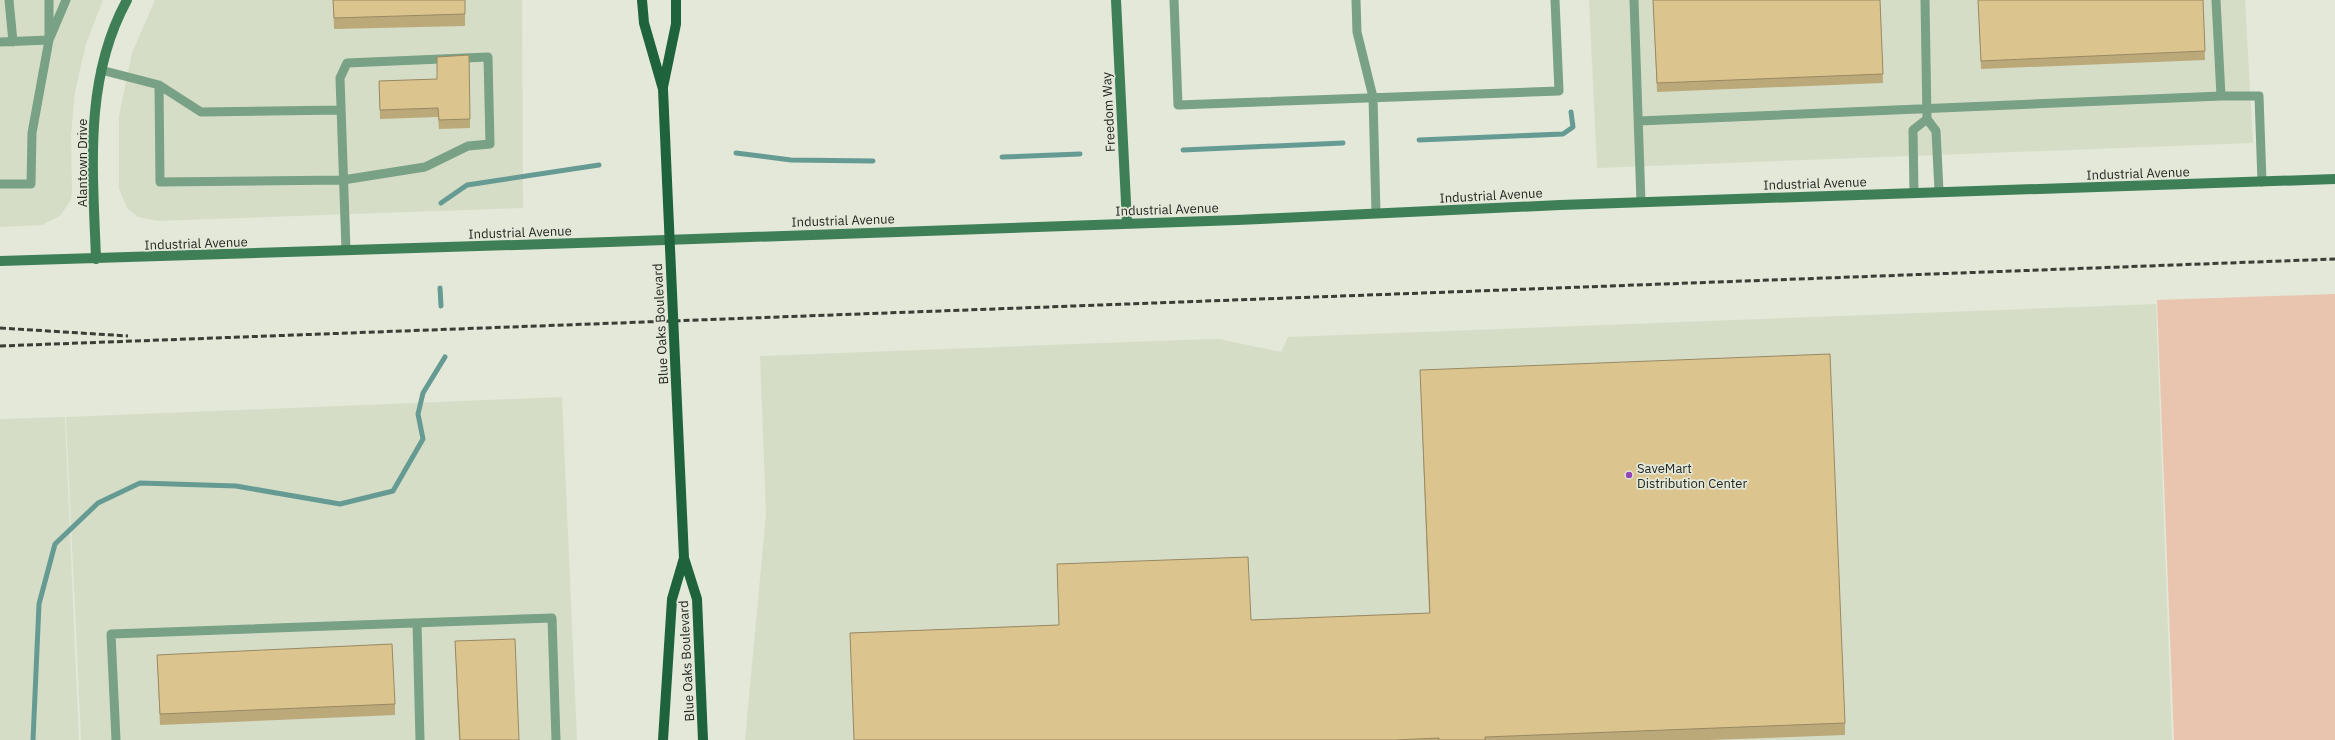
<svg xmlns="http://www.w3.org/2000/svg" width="2335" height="740" font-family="'IBM Plex Sans',sans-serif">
  <rect width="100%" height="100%" fill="#e3e8d9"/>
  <path fill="#d6ddc7" d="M0,0h103l-17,44 -11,48 -4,43 1,55 -1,10 -11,16 -18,9 -42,2z
    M155,0h367l1,208 -365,13 -20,-4 -11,-9 -8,-19v-73l13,-63z
    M1589,0h656l8,143 -656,25z
    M2156,304l16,436h-1427l21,-226 -6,-158 447,-17h12l62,13 7,-15z
    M562,397l15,343h-496l-15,-323z
    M65,417l14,323h-79v-321z"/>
  <path fill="#e9c5af" d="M2335,294v446h-161l-17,-440z"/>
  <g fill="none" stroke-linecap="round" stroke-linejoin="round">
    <path stroke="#669b94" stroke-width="5" d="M1419,140l144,-6 10,-7 -2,-15
      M1183,150l160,-7
      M736,153l55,7 82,1
      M1002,157l78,-3
      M441,203l26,-18 132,-20
      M440,288l1,18
      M33,740l6,-136 16,-60 43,-41 42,-20 96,3 104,18 53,-13 30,-52 -5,-25 5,-21 22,-36"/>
    <path stroke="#78a185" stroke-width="9" d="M9,0l4,42
      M1174,0l4,105 381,-14 -4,-91
      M1356,0l1,32 16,65 3,116
      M1634,0l7,202
      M1925,0l2,119 9,12 3,60
      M0,42l49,-2 17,-40
      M101,70l58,15 42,27 140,-2
      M159,85l1,97 183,-2 82,-13 43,-21 22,-2 -2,-87 -141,6 -7,15 6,172
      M2221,96h38l3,86
      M1639,121l582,-25 -5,-96
      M0,184h31l1,-51 17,-93v-40
      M1914,192l-1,-62 14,-11
      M417,623l3,117
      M116,740l-5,-106 441,-16 4,122"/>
    <path stroke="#3e7f57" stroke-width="10" d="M1116,0l11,223
      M96,259c-3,-87 -13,-179 31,-259
      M0,261l609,-19 628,-22 323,-15 775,-26"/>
    <path stroke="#1f633d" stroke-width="10" d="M642,0l2,23 19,66 4,92
      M663,87l13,-63v-24
      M676,382l8,176 13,41 6,141
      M663,740l9,-141 12,-41"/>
    <path stroke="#3b3d36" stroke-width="3" stroke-dasharray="6 3" stroke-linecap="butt" d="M0,328l128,8
      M0,346l2335,-87"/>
    <path stroke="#1f633d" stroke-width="10" d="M667,181l9,201"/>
  </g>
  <path fill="#bca97a" d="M333,0h132v26l-131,3z
    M1653,0h227l3,83 -226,9z
    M1978,0h225l2,60 -224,9z
    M437,57l33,62v9l-31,1 -1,-12 -58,2 -1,-38 58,-2z
    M1420,370l425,353v12l-136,5h-855l-4,-107 209,-8 -2,-61 194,56 178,-7z
    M455,641l64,99h-60z
    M157,655l238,49v11l-235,10z"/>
  <path fill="#dbc48e" stroke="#998963" d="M333,0h132v14l-131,4z
    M1653,0h227l3,74 -226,9z
    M1978,0h225l2,51 -224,10z
    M469,55l1,64 -31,1 -1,-12 -58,2 -1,-29 58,-2v-22z
    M1830,354l15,369 -360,14v3h-46v-2l-45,2h-540l-4,-107 209,-8 -2,-61 191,-7 3,63 179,-7 -10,-243z
    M515,639l4,101h-59l-5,-99z
    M392,644l3,60 -235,10 -3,-59z"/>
  <circle fill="#9447b8" stroke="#e3e8d9" stroke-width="1.5" cx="1629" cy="475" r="4"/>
  <g text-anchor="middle" stroke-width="3.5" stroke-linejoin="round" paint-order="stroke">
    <g font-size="13" fill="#242620" stroke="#e3e8d9">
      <text transform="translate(1108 112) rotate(-93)" y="5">Freedom Way</text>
      <text transform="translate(82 163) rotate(-90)" y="5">Alantown Drive</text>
      <text transform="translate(2138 173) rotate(-2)" y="5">Industrial Avenue</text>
      <text transform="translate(1815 183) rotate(-2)" y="5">Industrial Avenue</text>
      <text transform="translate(1491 195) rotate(-3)" y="5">Industrial Avenue</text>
      <text transform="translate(1167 209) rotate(-2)" y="5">Industrial Avenue</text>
      <text transform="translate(843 220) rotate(-2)" y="5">Industrial Avenue</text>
      <text transform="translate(520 232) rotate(-2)" y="5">Industrial Avenue</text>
      <text transform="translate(196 243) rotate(-2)" y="5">Industrial Avenue</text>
      <text transform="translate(660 324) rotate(-93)" y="5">Blue Oaks Boulevard</text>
      <text transform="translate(686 661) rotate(-93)" y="5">Blue Oaks Boulevard</text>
    </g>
    <g font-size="13" fill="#242620" stroke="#e3e8d9" text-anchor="start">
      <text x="1637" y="473">SaveMart<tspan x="1637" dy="15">Distribution Center</tspan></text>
    </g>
  </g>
</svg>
